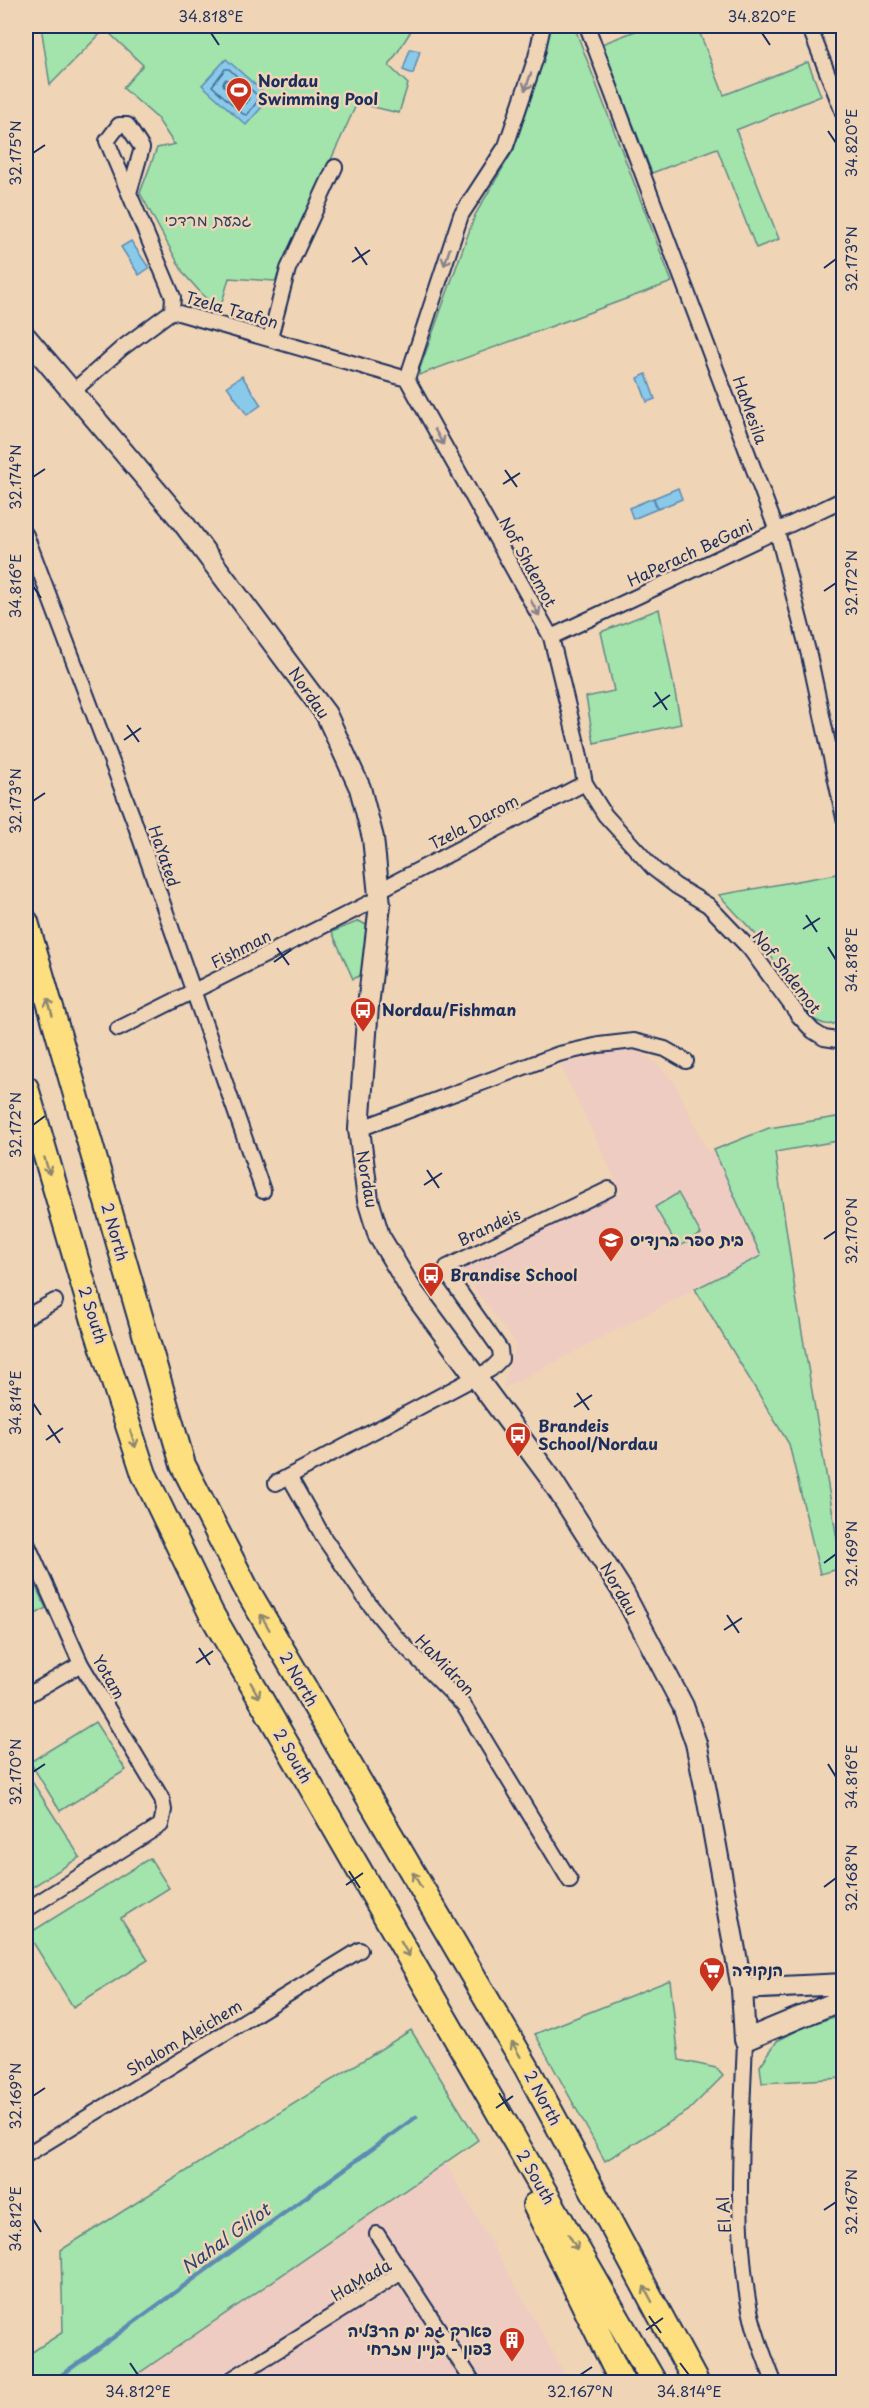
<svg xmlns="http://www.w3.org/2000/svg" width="869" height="2408" font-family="'Playpen Sans','Playpen Sans Hebrew',sans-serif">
  <rect width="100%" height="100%" fill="#f0d4b6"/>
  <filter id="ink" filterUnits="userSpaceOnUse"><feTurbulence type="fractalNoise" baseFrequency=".0167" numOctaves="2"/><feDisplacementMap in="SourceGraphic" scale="12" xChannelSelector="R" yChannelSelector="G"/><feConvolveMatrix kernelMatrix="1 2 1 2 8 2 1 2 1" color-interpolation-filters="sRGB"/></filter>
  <g filter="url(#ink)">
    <path fill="#eeccc1" d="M636,1049l20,14 18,19 34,70 6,-2 47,106 -66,33 -192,100 13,-46 -56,-73 162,-77 -62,-129 44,-10z
      M441,2155l129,227h-454z"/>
    <path fill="#a3e3ac" stroke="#5f8985" stroke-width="1.5" d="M41,26h373l-25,40 19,18 -9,29 -42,-10 -82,178 -46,-3 -10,35 -35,-39 -44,-81 17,-45 19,-4h-2l-17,-26 -34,-30 20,-23 -38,-36 -55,56z
      M548,26h26l98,256 -253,93v-4l56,-156 39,-66 32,-96v-19z
      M648,26h49l27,69 84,-33 13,34 -85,34 43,109 -23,9 -39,-100 -65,25 -50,-129z
      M659,609l22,115 -87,19 -8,-46 28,-6 -13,-59z
      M843,873v147c-11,6 -18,6 -30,-1l-54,-81 -40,-43z
      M359,921l9,5 -2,47 -13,6 -21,-47z
      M843,1116v24l-68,12 21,145 46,271 -22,6 -31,-130 -94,-155 66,-33 -47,-106 55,-22z
      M678,1193l23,41 -23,13 -23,-40z
      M26,1567l20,41 -20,12z
      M95,1722l31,48 -66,41 -30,-49z
      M26,1772l54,85 -54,34z
      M150,1858l19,30 -48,30 27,42 -75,47 -45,-73z
      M670,1980l9,80 37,8 7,8 -35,35 -83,50 -70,-127z
      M843,2014v64l-81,5 -2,-17 17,-25 29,-15z
      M411,2030l67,110 -352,242h-100v-26l37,-24 -2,-82z"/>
    <path fill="#89c9ea" stroke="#5d8bb2" stroke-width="1.5" d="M410,49l10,2 -7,23 -10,-4z
      M226,59l44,39 -24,27 -44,-40z
      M131,241l18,27 -10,7 -18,-28z
      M646,374l9,25 -8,3 -9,-24z
      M242,376l19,29 -14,10 -20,-29z
      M678,488l4,11 -24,10 -4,-11z
      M653,498l4,11 -24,10 -4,-11z"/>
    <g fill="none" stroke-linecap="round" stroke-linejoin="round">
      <path stroke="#476d96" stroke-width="1.5" d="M225,69h4l31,29 -13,17 -4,-1 -31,-28z
        M226,79l23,18 -2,6 -4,1 -19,-18 -1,-3z"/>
      <path stroke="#5d8bb2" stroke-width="4.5" d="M52,2382l364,-265"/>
      <g stroke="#1b2f5e" stroke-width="18">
        <path id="street" d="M543,26l-7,31 -30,89 -45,69 -54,164 144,258 28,115 6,31 20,32 49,54 22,17 32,19 42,44 49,67 14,15 11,7 20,3
          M587,26l190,505 32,124 35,163
          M809,26l35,89
          M129,193l13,-45 -15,-23h-8l-12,16 66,156 -1,14
          M270,338l18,-69 47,-102
          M71,393l51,-45 50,-37 235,68
          M26,535l107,283 130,373
          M551,637l293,-138
          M380,890l205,-107
          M118,1029l261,-131
          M359,1129l200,-75 40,-9 35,-4 31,8 21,12
          M26,1317l29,-16
          M289,1476l35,62 43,63 28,35 69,70 106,175
          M276,1483l215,-114 10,-10 -1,-10 -50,-71 -3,-11 162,-78
          M26,1541l55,123 81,135 2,11 -3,15 -135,85
          M26,1696l55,-32
          M745,2040c-3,87 -11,174 3,260 5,29 16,56 26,82
          M26,2155l334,-205
          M377,2234l96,148
          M227,2382l175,-110"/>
      </g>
      <g stroke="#1b2f5e" stroke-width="24">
        <path id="secondary" d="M26,337l155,183 145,194 34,74 13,50 7,67 -12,101 -9,123 9,71 11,36 33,55 137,185 74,116 60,114 13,37 10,48 36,198 3,51 99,-41
          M742,1989l102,-5"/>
      </g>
      <g stroke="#1b2f5e" stroke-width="28">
        <path id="highway" d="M26,922l157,543 63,123 281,480 169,314
          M26,1088l69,236 49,150 67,139 443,769
          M535,2205l87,177"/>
      </g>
      <use href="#street" stroke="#f0d4b6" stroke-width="14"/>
      <use href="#secondary" stroke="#f0d4b6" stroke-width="20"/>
      <use href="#highway" stroke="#fedf80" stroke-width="24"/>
    </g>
    <defs><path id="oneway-shaft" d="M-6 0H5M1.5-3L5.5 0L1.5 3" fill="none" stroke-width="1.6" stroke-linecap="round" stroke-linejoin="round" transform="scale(1.5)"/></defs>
    <g stroke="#86828a">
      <use href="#oneway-shaft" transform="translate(528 82) rotate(109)"/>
      <use href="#oneway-shaft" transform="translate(447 257) rotate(108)"/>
      <use href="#oneway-shaft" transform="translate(439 437) rotate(61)"/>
      <use href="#oneway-shaft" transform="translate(535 608) rotate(61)"/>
    </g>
    <g stroke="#8c876f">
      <use href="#oneway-shaft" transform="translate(50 1007) rotate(-106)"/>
      <use href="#oneway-shaft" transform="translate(47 1166) rotate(73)"/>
      <use href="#oneway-shaft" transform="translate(133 1439) rotate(73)"/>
      <use href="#oneway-shaft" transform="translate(265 1622) rotate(-120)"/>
      <use href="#oneway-shaft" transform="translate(255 1690) rotate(60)"/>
      <use href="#oneway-shaft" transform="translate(417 1880) rotate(-120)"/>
      <use href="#oneway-shaft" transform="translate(405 1949) rotate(60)"/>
      <use href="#oneway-shaft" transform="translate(516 2049) rotate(-120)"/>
      <use href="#oneway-shaft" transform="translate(573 2242) rotate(60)"/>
      <use href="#oneway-shaft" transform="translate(648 2294) rotate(-118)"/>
    </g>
  </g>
  <path fill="none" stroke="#1b2f5e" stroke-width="2" d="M211,33l8,12M762,33l8,12M828,131l8,12M33,153l12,-8M355,247l12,18M352,262l18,-12M824,268l12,-9M505,470l12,17M33,477l12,-8M503,484l17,-11M33,586l8,12M824,591l12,-8M655,692l12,18M653,707l17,-12M127,725l12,17M124,740l17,-12M33,801l12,-8M806,915l11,17M803,929l17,-11M828,947l8,13M277,948l12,17M274,962l17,-12M33,1125l12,-9M427,1170l12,18M424,1185l18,-12M824,1239l12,-8M577,1393l12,17M33,1403l8,12M574,1407l18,-12M48,1425l12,18M46,1440l17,-12M824,1563l12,-9M727,1615l12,18M724,1630l18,-12M199,1648l11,17M196,1663l17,-12M828,1764l8,13M33,1772l12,-8M349,1871l11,17M346,1885l17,-12M824,1887l12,-9M499,2093l11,18M33,2096l12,-8M496,2108l17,-12M824,2210l12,-8M33,2219l8,13M649,2316l12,17M646,2330l17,-12M130,2363l8,12M680,2363l9,12M580,2375l12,-8"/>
  <defs>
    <g id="stadium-pin" transform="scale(1.35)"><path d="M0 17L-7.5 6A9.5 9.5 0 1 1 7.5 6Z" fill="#c8321e" stroke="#f0d4b6"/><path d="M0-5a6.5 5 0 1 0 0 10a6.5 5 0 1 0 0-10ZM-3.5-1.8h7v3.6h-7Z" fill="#fff"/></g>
    <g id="bus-pin" transform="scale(1.35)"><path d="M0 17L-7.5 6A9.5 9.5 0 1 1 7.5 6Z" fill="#c8321e" stroke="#f0d4b6"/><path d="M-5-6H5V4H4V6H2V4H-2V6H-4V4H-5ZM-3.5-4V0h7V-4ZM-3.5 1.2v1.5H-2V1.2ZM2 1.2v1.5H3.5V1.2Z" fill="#fff"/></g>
    <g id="school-pin" transform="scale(1.35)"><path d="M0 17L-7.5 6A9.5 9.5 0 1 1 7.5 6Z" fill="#c8321e" stroke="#f0d4b6"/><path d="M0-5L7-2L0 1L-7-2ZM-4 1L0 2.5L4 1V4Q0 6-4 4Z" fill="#fff"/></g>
    <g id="supermarket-pin" transform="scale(1.35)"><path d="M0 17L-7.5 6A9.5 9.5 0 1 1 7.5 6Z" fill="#c8321e" stroke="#f0d4b6"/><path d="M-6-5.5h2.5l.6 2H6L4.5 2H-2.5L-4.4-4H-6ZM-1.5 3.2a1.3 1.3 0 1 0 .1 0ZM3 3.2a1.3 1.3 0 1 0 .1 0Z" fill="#fff"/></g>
    <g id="building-pin" transform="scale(1.35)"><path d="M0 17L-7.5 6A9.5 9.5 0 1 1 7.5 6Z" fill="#c8321e" stroke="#f0d4b6"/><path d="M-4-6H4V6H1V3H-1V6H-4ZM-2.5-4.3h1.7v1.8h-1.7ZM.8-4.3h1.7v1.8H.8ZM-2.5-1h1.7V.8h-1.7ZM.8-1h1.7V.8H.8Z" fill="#fff"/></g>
  </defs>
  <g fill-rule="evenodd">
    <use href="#stadium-pin" x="239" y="90"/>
    <use href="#bus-pin" x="363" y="1010"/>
    <use href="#school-pin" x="611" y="1240"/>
    <use href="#bus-pin" x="431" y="1275"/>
    <use href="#bus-pin" x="518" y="1435"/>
    <use href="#supermarket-pin" x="712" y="1970"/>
    <use href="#building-pin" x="512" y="2340"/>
  </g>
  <g text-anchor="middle" stroke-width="5" stroke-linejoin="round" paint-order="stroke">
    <g font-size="16" font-weight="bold" fill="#1b2f5e" stroke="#f0d4b6" text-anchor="start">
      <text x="258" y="87">Nordau<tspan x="258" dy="18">Swimming Pool</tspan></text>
      <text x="382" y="1016">Nordau/Fishman</text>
      <text x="630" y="1246">בית ספר ברנדיס</text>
      <text x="450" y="1281">Brandise School</text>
      <text x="538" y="1432">Brandeis<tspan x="538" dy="18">School/Nordau</tspan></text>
      <text x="732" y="1976">הנקודה</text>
      <text x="492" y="2337" text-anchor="end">פארק גב ים הרצליה<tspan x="492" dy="18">צפון - בניין מזרחי</tspan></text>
    </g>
    <g font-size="16" fill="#294166" stroke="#f0d4b6">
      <text x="208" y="226">גבעת מרדכי</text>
    </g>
    <g font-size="16" fill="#1b2f5e" stroke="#f0d4b6">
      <text transform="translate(232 310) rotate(16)" y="6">Tzela Tzafon</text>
      <text transform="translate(750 410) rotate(70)" y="6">HaMesila</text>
      <text transform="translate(690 553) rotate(-25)" y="6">HaPerach BeGani</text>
      <text transform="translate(528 562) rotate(61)" y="6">Nof Shdemot</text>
      <text transform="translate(309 693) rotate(55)" y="6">Nordau</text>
      <text transform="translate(474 822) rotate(-28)" y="6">Tzela Darom</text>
      <text transform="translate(164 856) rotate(71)" y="6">HaYated</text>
      <text transform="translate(241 949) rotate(-27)" y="6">Fishman</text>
      <text transform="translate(787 972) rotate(52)" y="6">Nof Shdemot</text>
      <text transform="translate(367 1179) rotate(80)" y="6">Nordau</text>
      <text transform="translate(489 1227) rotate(-25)" y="6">Brandeis</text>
      <text transform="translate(115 1232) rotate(74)" y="6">2 North</text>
      <text transform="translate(93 1315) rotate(72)" y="6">2 South</text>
      <text transform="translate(619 1589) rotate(60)" y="6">Nordau</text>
      <text transform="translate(445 1665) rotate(46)" y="6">HaMidron</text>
      <text transform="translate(109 1677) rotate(60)" y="6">Yotam</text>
      <text transform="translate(299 1679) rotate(60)" y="6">2 North</text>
      <text transform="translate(293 1756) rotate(60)" y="6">2 South</text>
      <text transform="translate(184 2038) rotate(-31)" y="6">Shalom Aleichem</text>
      <text transform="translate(543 2098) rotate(62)" y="6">2 North</text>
      <text transform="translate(536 2177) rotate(60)" y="6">2 South</text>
      <text transform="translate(724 2215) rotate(-94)" y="6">El Al</text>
      <text transform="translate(361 2280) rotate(-30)" y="6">HaMada</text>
    </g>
    <g font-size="18" font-style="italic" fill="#2c4673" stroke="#f0d4b6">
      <text transform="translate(226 2239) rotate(-36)" y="6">Nahal Glilot</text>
    </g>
  </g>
  <rect width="869" height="2408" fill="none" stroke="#f0d4b6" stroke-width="66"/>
  <rect x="33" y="33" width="803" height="2342" fill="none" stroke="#1b2f5e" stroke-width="2"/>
  <g font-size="15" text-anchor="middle" fill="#1b2f5e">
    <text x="211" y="22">34.818°E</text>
    <text x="762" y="22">34.820°E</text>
    <text transform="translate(852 143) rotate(-90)" y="5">34.820°E</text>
    <text transform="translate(16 153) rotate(-90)" y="5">32.175°N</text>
    <text transform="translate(852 259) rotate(-90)" y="5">32.173°N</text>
    <text transform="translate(16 477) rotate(-90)" y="5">32.174°N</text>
    <text transform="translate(852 583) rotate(-90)" y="5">32.172°N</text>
    <text transform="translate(16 586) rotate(-90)" y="5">34.816°E</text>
    <text transform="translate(16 801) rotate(-90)" y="5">32.173°N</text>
    <text transform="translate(852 960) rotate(-90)" y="5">34.818°E</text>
    <text transform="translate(16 1125) rotate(-90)" y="5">32.172°N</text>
    <text transform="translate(852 1231) rotate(-90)" y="5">32.170°N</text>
    <text transform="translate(16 1403) rotate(-90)" y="5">34.814°E</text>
    <text transform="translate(852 1554) rotate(-90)" y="5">32.169°N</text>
    <text transform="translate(16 1772) rotate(-90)" y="5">32.170°N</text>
    <text transform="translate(852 1777) rotate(-90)" y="5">34.816°E</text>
    <text transform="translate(852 1878) rotate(-90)" y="5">32.168°N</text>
    <text transform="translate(16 2096) rotate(-90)" y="5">32.169°N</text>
    <text transform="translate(852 2202) rotate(-90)" y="5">32.167°N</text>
    <text transform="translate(16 2219) rotate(-90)" y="5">34.812°E</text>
    <text x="138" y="2397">34.812°E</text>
    <text x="580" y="2397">32.167°N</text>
    <text x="689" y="2397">34.814°E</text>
  </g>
</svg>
